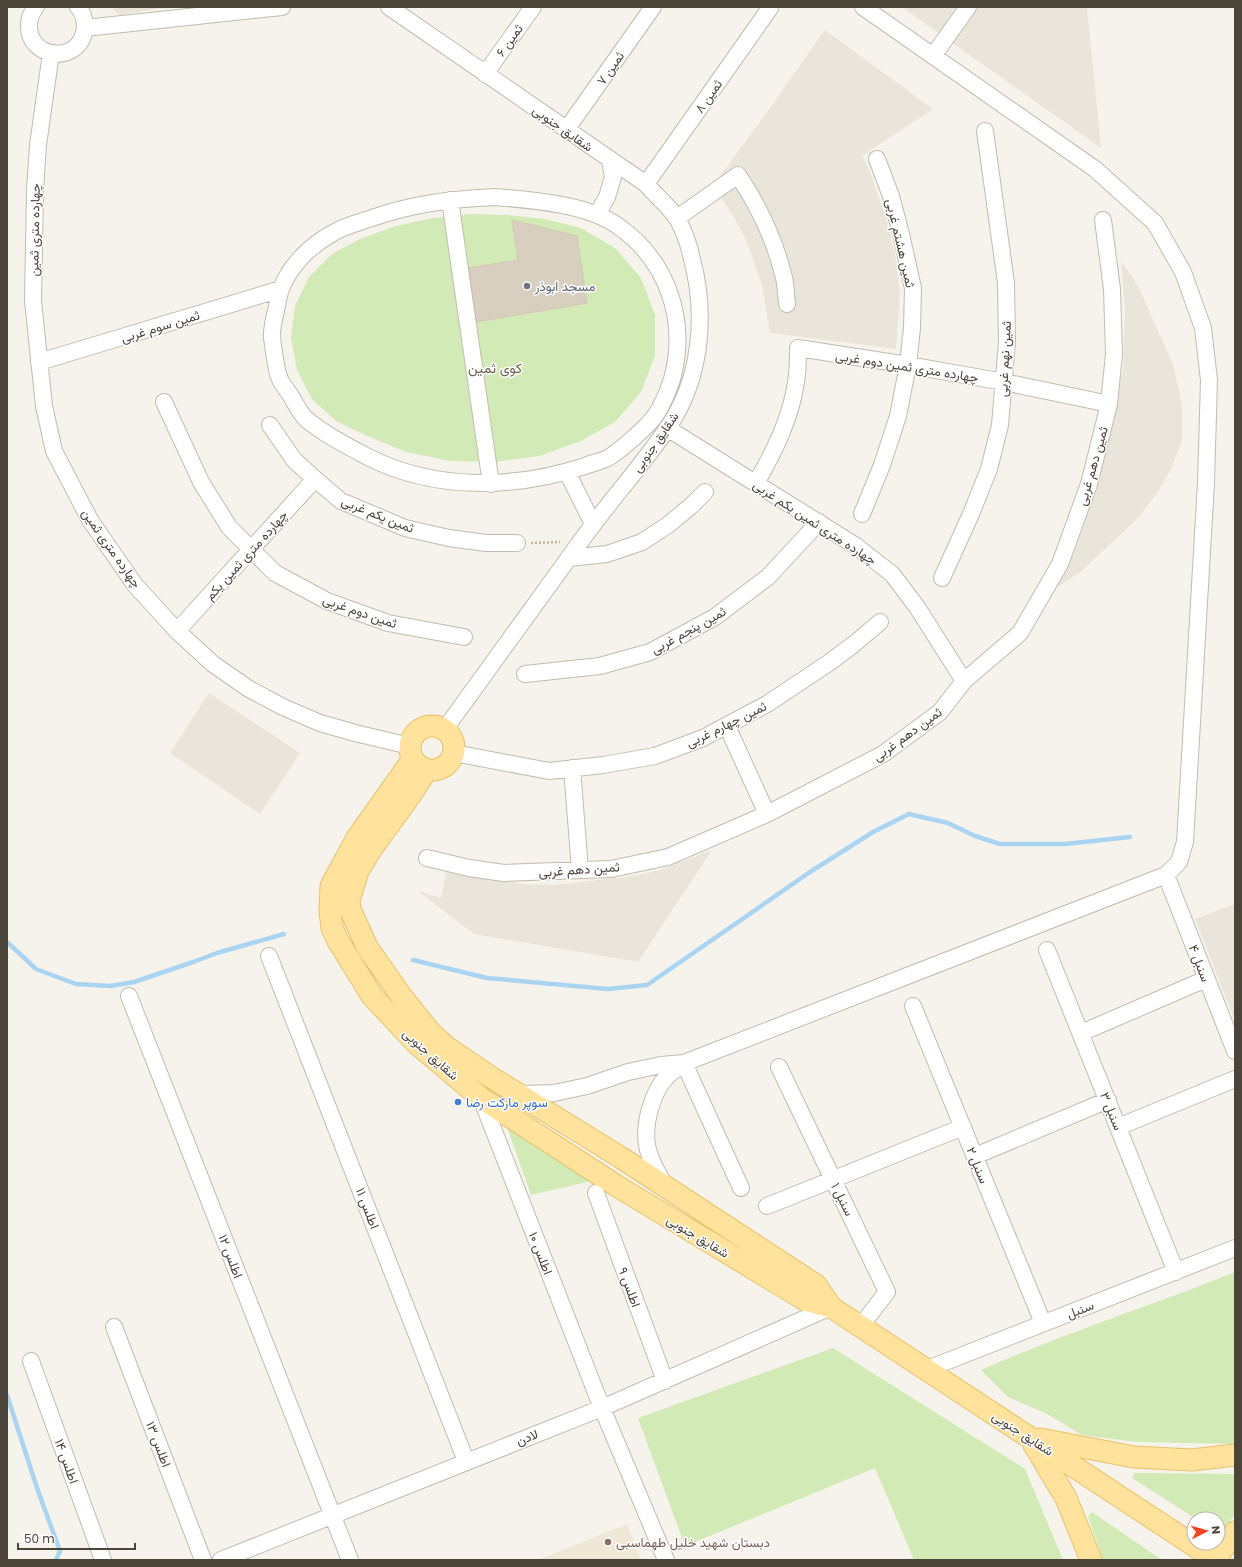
<svg xmlns="http://www.w3.org/2000/svg" width="1242" height="1567" font-family="Poppins,Vazirmatn,sans-serif">
  <rect width="100%" height="100%" fill="#f6f3ec"/>
  <path fill="#eae5da" d="M112,7h57l-50,8z
    M902,7h185l14,141z
    M825,30l108,79 -71,47 7,13 17,49 10,41 4,34 -4,56 -126,-16 -8,-48 -16,-45 -13,-25 -20,-29 52,-71z
    M1121,261l17,25 36,81 8,40v34l-12,30 -15,25 -20,25 -57,53 -21,13 12,-22 16,-43 31,-112 7,-42 2,-56z
    M209,693l91,60 -40,61 -90,-61z
    M712,850l-74,112 -164,-28 -56,-43 23,7 6,-31 73,17 35,1 78,-9 27,-6z
    M1235,904v117l-40,-102z"/>
  <path fill="#efe8d6" d="M627,1524l14,36h-103z"/>
  <path fill="#d2eab5" d="M470,214l37,1 38,4 36,9 34,20 26,30 14,37v40l-14,37 -26,30 -34,19 -42,15 -44,6 -45,-1 -44,-9 -41,-17 -29,-14 -24,-22 -15,-29 -6,-32 4,-32 14,-29 23,-23 28,-15 36,-13 37,-8z
    M507,1127l84,54 -60,14z
    M1235,1272v172l-98,-2 -55,-7 -35,-21 -39,-17 -27,-27c83,-37 170,-64 254,-98z
    M833,1348l192,121 38,91h-149l-39,-92 -190,78 -47,-128z
    M1135,1473l100,1v40l-14,21 -3,-2v-14h-22l-64,-41z
    M1092,1512l70,48h-59l-15,-44z"/>
  <g fill="none" stroke-linecap="round" stroke-linejoin="round">
    <path stroke="#a9d4f2" stroke-width="4.5" d="M7,942l29,27 40,15 34,2 24,-4 59,-20 24,-9 67,-19
      M413,960l74,18 121,11 39,-4 163,-113 63,-40 36,-18 39,9 27,13 25,8h65l65,-7
      M7,1395l30,93 23,63 -4,9"/>
  </g>
  <path fill="#d8cfc1" stroke="#d3c7b4" d="M512,220l65,16 10,67 -111,19 -8,-54 50,-8z"/>
  <g fill="none" stroke-linecap="round" stroke-linejoin="round">
    <g stroke="#c2bbae" stroke-width="18">
      <path id="minor" d="M36,7c-4,5 -7,10 -7,17 -2,34 47,41 55,9 2,-9 0,-19 -6,-26
        M389,7l257,177c9,11 25,24 32,36 7,13 11,25 14,39 15,57 9,121 -25,170 -27,39 -59,74 -86,112 -46,63 -91,126 -136,188
        M85,28l197,-21
        M51,53l-13,92 -3,45 -2,111 11,105 10,45 36,69 45,65 42,46 36,33 36,25 34,18 37,16 35,10 55,13
        M933,56l35,-49
        M485,74l48,-67
        M566,130l87,-123
        M646,184l124,-176
        M495,197c37,3 92,7 123,29 50,35 70,95 54,153 -5,15 -12,33 -23,44 -7,8 -34,32 -43,36 -7,3 -14,4 -21,7 -70,23 -150,25 -217,-9 -21,-11 -44,-23 -62,-38 -6,-6 -11,-16 -15,-23 -4,-6 -10,-13 -12,-19 -4,-12 -5,-26 -7,-39 -1,-10 3,-22 5,-32 1,-6 2,-12 4,-17 9,-24 30,-44 52,-56 11,-7 24,-10 36,-14 42,-15 81,-20 126,-22z
        M450,200l41,284
        M597,215l10,-18 6,-20 -3,-17
        M677,218l61,-43c20,30 36,63 45,99 3,9 3,20 4,30
        M39,362l242,-73
        M164,402l37,80 28,45 46,46 52,28 61,22 76,14
        M270,425l24,35 21,19 26,22 64,27 44,10 37,5h31
        M667,428l189,118 36,28 25,33 47,74
        M567,472l26,52
        M756,483c18,-31 35,-65 40,-101 2,-11 2,-23 2,-34l110,17 96,17 105,22
        M862,514l20,-49 16,-49 10,-51 4,-37 1,-40 -12,-54 -10,-38 -14,-37
        M569,558l38,-4 35,-12 26,-17 24,-20 13,-13
        M942,578l29,-64 18,-45 11,-44 7,-83 -1,-59 -21,-152
        M177,631l138,-152
        M525,674l75,-8 50,-14 65,-35 53,-40 51,-55
        M727,726l40,88
        M454,753l95,18 54,-6 52,-9 48,-18 64,-34 63,-42 24,-18 26,-22
        M572,768l8,102
        M427,858l42,10 35,5 107,-4 57,-12 99,-43 116,-60 57,-42 24,-31 56,-48 40,-69 29,-80 20,-80 5,-50 -2,-65 -9,-69
        M1166,875l69,176
        M1047,950l129,322
        M269,956l197,505
        M129,996l221,564
        M913,1006l130,317
        M1081,1033l125,-54
        M684,1063l57,125
        M779,1067l108,225 -27,35
        M519,1094l35,-1 33,-7 41,-14 33,-7 23,-2 482,-188 13,-13 6,-20 21,-359 3,-103 -6,-52 -20,-56 -28,-49 -60,-54 -232,-162
        M481,1098l121,310 64,152
        M1118,1127l117,-48
        M975,1156l133,-56
        M664,1184c-16,-27 -23,-43 -14,-75 3,-10 7,-22 15,-30 5,-6 12,-11 19,-16
        M596,1193l69,188
        M767,1206l196,-79
        M114,1327l89,233
        M31,1361l72,199
        M925,1370l310,-122
        M221,1560l381,-152 229,-101"/>
    </g>
    <g stroke="#e6c16a" stroke-width="23">
      <path id="major" d="M410 748a22 22 0 1 1 44 0a22 22 0 1 1-44 0Z
        M413,759l-56,79 -26,48 -1,25 2,17 6,13 34,55 45,48 64,54 136,88 188,114 26,7 385,253
        M427,770l-17,26 -38,52 -14,23 -9,29 1,9 17,38 35,50 28,35 18,16 41,28 131,81 196,128 15,22
        M1040,1439l94,18 58,3 43,-5
        M1033,1443l33,55 25,62
        M1215,1560l20,-28"/>
    </g>
    <path stroke="#c4b79f" stroke-width="2.5" stroke-dasharray="2 2" stroke-linecap="butt" d="M531,543l29,-1"/>
    <use href="#minor" stroke="#fff" stroke-width="16"/>
    <use href="#major" stroke="#ffe39c" stroke-width="21"/>
  </g>
  <circle fill="#6b7280" stroke="#fff" stroke-width="1.5" cx="527" cy="286" r="4"/>
  <circle fill="#3f7fe0" stroke="#fff" stroke-width="1.5" cx="458" cy="1102" r="4"/>
  <circle fill="#8d6e63" stroke="#fff" stroke-width="1.5" cx="608" cy="1542" r="4"/>
  <g text-anchor="middle" stroke-width="3" stroke-linejoin="round" paint-order="stroke">
    <g font-size="13" fill="#4b4439" stroke="#fff">
      <text transform="translate(509 40) rotate(-54)" y="5">ثمین ۶</text>
      <text transform="translate(610 68) rotate(-55)" y="5">ثمین ۷</text>
      <text transform="translate(708 96) rotate(-55)" y="5">ثمین ۸</text>
      <text transform="translate(563 128) rotate(35)" y="5">شقایق جنوبی</text>
      <text transform="translate(34 230) rotate(-89)" y="5">چهارده متری ثمین</text>
      <text transform="translate(901 243) rotate(77)" y="5">ثمین هشتم غربی</text>
      <text transform="translate(160 326) rotate(-17)" y="5">ثمین سوم غربی</text>
      <text transform="translate(1004 359) rotate(-87)" y="5">ثمین نهم غربی</text>
      <text transform="translate(907 366) rotate(9)" y="5">چهارده متری ثمین دوم غربی</text>
      <text transform="translate(655 442) rotate(-55)" y="5">شقایق جنوبی</text>
      <text transform="translate(1092 466) rotate(-74)" y="5">ثمین دهم غربی</text>
      <text transform="translate(378 514) rotate(22)" y="5">ثمین یکم غربی</text>
      <text transform="translate(815 522) rotate(33)" y="5">چهارده متری ثمین یکم غربی</text>
      <text transform="translate(112 548) rotate(55)" y="5">چهارده متری ثمین</text>
      <text transform="translate(246 555) rotate(-48)" y="5">چهارده متری ثمین یکم</text>
      <text transform="translate(360 611) rotate(19)" y="5">ثمین دوم غربی</text>
      <text transform="translate(688 630) rotate(-29)" y="5">ثمین پنجم غربی</text>
      <text transform="translate(726 724) rotate(-26)" y="5">ثمین چهارم غربی</text>
      <text transform="translate(907 734) rotate(-36)" y="5">ثمین دهم غربی</text>
      <text transform="translate(579 869) rotate(-4)" y="5">ثمین دهم غربی</text>
      <text transform="translate(1200 963) rotate(69)" y="5">سنبل ۴</text>
      <text transform="translate(431 1054) rotate(42)" y="5">شقایق جنوبی</text>
      <text transform="translate(1112 1111) rotate(68)" y="5">سنبل ۳</text>
      <text transform="translate(978 1165) rotate(68)" y="5">سنبل ۲</text>
      <text transform="translate(843 1199) rotate(64)" y="5">سنبل ۱</text>
      <text transform="translate(368 1208) rotate(69)" y="5">اطلس ۱۱</text>
      <text transform="translate(698 1236) rotate(31)" y="5">شقایق جنوبی</text>
      <text transform="translate(541 1253) rotate(69)" y="5">اطلس ۱۰</text>
      <text transform="translate(231 1256) rotate(69)" y="5">اطلس ۱۲</text>
      <text transform="translate(630 1287) rotate(70)" y="5">اطلس ۹</text>
      <text transform="translate(1080 1309) rotate(-21)" y="5">سنبل</text>
      <text transform="translate(1023 1433) rotate(33)" y="5">شقایق جنوبی</text>
      <text transform="translate(527 1437) rotate(-21)" y="5">لادن</text>
      <text transform="translate(159 1444) rotate(69)" y="5">اطلس ۱۳</text>
      <text transform="translate(67 1461) rotate(70)" y="5">اطلس ۱۴</text>
    </g>
    <g font-size="13" fill="#5b616d" stroke="#fff" text-anchor="start">
      <text x="535" y="291">مسجد ابوذر</text>
    </g>
    <g font-size="13" fill="#366cbe" stroke="#fff" text-anchor="start">
      <text x="466" y="1107">سوپر مارکت رضا</text>
    </g>
    <g font-size="13" fill="#785e54" stroke="#fff" text-anchor="start">
      <text x="616" y="1547">دبستان شهید خلیل طهماسبی</text>
    </g>
    <g font-size="14" fill="#6e6250" stroke="#fff">
      <text x="495" y="373">کوی ثمین</text>
    </g>
  </g>
  <rect width="1242" height="1567" fill="none" stroke="#4b4439" stroke-width="16"/>
  <g transform="translate(1206 1531) rotate(84)"><circle r="19" fill="#ffffff" stroke="#b7b4b0"/>
  <path d="M0-3L7 15L0 10L-7 15Z" fill="#fc3f1d"/>
  <text y="-6" font-size="11" font-weight="bold" text-anchor="middle" fill="#4b4439">N</text>
  </g>
  <path d="M18 1543v6h117v-6" fill="none" stroke="#4b4439" stroke-width="2"/>
  <text x="24" y="1543" font-size="12" fill="#4b4439" stroke="#ffffff" stroke-width="3" paint-order="stroke">50 m</text>
</svg>
